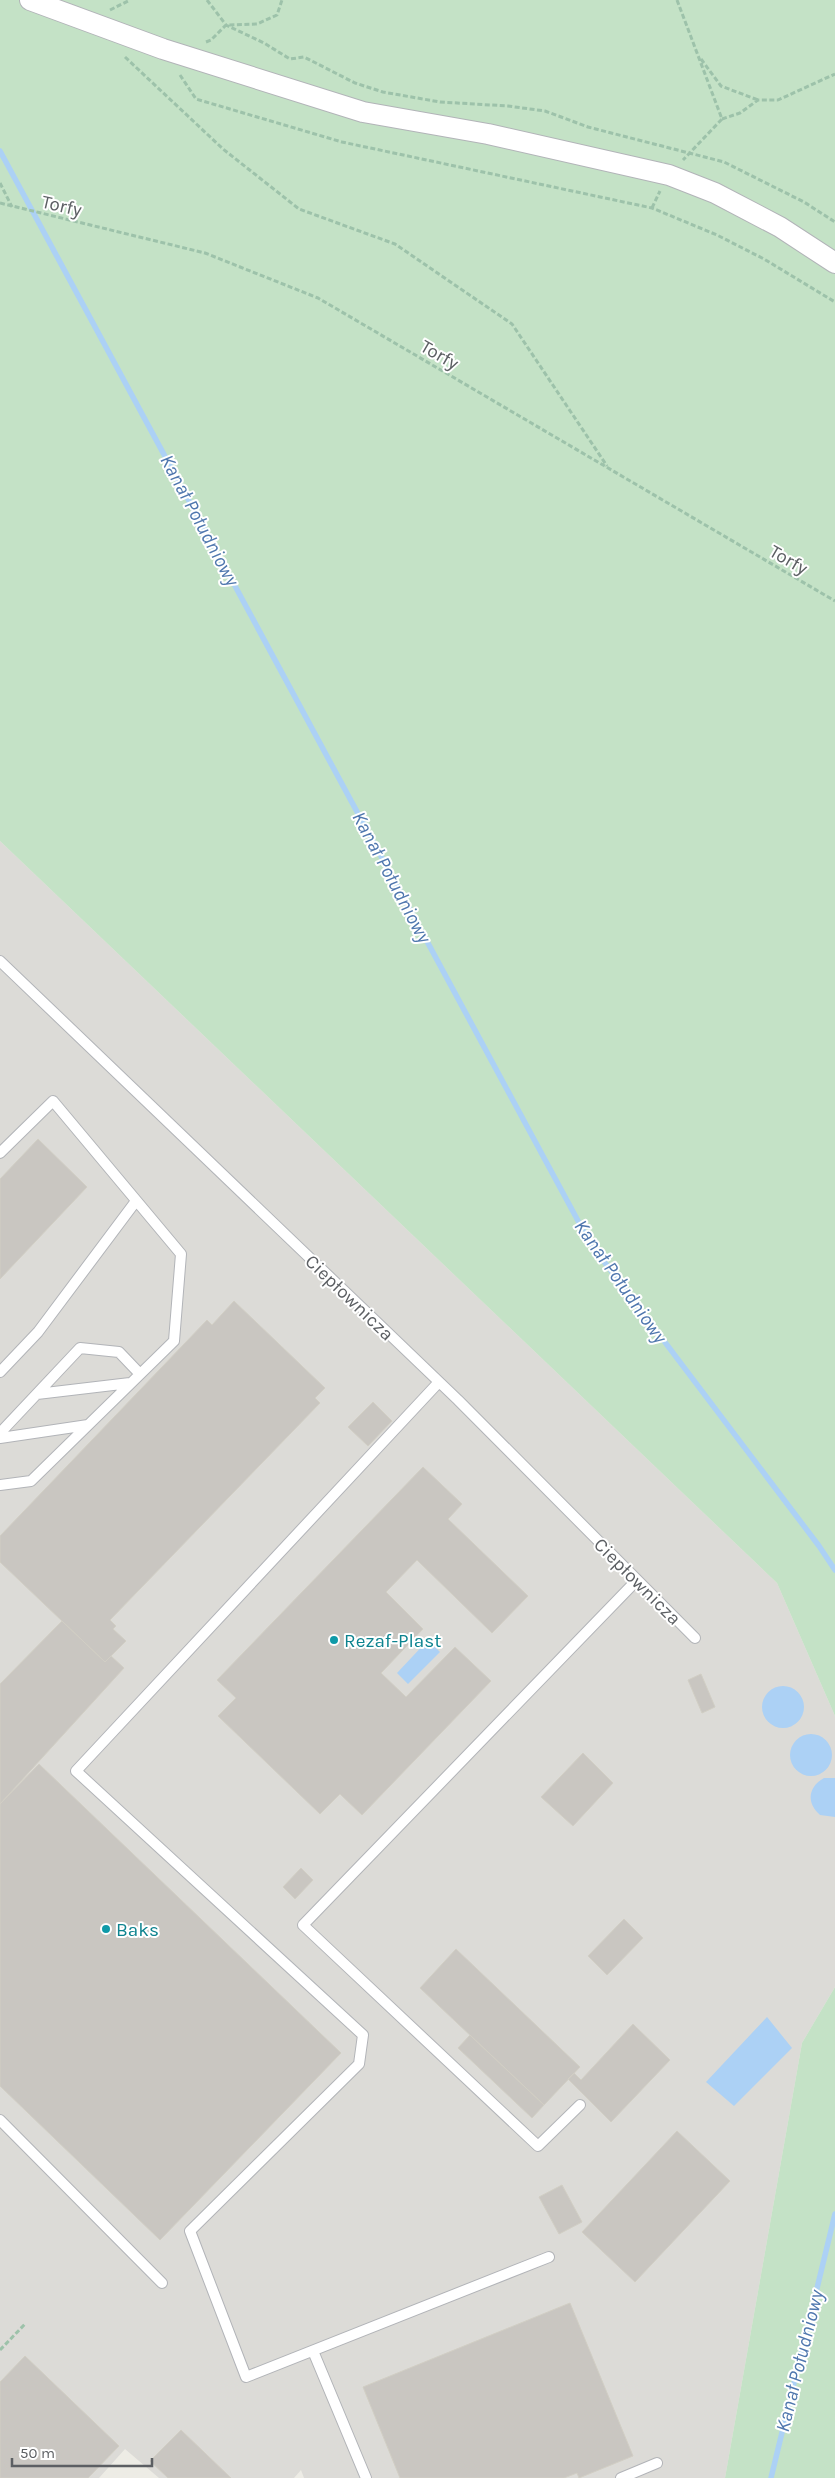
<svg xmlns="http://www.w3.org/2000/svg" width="835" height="2478" font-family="Karla,sans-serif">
  <rect width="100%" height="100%" fill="#edece5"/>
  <path fill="#dcdbd7" d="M0,841l777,742 58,133v271l-33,56 -77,435h-421l-3,-8 -7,8h-135l-34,-29 -26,29h-99z"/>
  <path fill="#c4e2c6" d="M0,0h835v1716l-58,-133 -777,-742z
    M835,1987v491h-110l77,-435z"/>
  <path fill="#acd1f5" d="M428,1640l12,12 -32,32 -11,-11z
    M762 1707a21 21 0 1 1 42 0a21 21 0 1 1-42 0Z
    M790 1755a21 21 0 1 1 42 0a21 21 0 1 1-42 0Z
    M824,1778h11v39l-15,-2c-14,-12 -12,-28 4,-37z
    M767,2017l25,31 -58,58 -28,-24z"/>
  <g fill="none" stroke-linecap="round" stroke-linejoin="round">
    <path stroke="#acd1f5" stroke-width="5.5" d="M0,151l590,1092 229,303 16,24
      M771,2478l64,-264"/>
  </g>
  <path fill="#c9c6c1" stroke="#d1cec4" d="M38,1139l49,48 -87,92v-100z
    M234,1301l91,87 -10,10 5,5 -210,217 6,6 -3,3 13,12 -21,21 -105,-100v-26l207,-216 5,5z
    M373,1402l19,19 -24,25 -20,-19z
    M423,1467l39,37 -14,15 80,77 -36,37 -75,-73 -31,32 37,37 -42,44 25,24 49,-50 36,34 -129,134 -22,-21 -20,20 -102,-98 18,-18 -19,-18z
    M62,1621l43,41 6,-6 13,12 -124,136v-120z
    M701,1674l14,33 -13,6 -14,-33z
    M583,1753l30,30 -40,43 -32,-29z
    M39,1764l302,289 -181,187 -160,-154v-282z
    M301,1868l12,12 -18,19 -12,-12z
    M624,1919l19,19 -36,37 -19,-19z
    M456,1949l124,118 -36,38 -124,-117z
    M633,2024l37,36 -59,62 -43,-43 6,-6 7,7z
    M470,2035l74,70 -12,13 -74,-70z
    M677,2131l53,50 -95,101 -53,-50z
    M562,2185l20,37 -23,12 -20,-37z
    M570,2303l63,153 -54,22 -2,-5 -13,5h-164l-37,-91z
    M25,2356l94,90 -31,32h-88v-96z
    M181,2430l50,48h-63l-18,-17z"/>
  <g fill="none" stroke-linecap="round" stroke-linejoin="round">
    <g stroke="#b2b4b8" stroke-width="12">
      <path id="service" d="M0,961l458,439 237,238
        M0,1153l53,-52 128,153 -7,87 -143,140 -31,4
        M0,1372l38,-40 98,-131
        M439,1382l-363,389 287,264 -4,29 -169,167 56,146 303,-120
        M37,1394l93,-11
        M0,1433l80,-85 39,4 21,22
        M0,1438l88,-13
        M580,2105l-42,41 -235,-221 334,-345
        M0,2120l162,163
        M313,2351l53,127
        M621,2478l36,-15"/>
    </g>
    <g stroke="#b2b4b8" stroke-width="22">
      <path id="minor" d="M30,0l133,49 200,63 125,22 181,41 46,18 65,34 55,36"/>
    </g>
    <path stroke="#9dc2aa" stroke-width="3" stroke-dasharray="5 2.5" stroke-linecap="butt" d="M207,0l19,25 38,18 26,16 14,-2 51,26 28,9 57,10 68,4 37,5 43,16 136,35 80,40 31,20
      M677,0l45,119 -39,41
      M110,10l20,-10
      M206,42l5,-2 15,-15 31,-1 20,-9 5,-15
      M125,57l98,92 76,60 96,35 117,80 95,142
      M701,59l20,27 37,14
      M180,75l16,24 146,43 310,66 65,27 47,24 71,43
      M722,119l18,-6 18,-13h20l57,-26
      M0,183l12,24
      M0,203l205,50 113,45 517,303
      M652,208l8,-17
      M0,2350l25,-26"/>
    <use href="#service" stroke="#fff" stroke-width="10"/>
    <use href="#minor" stroke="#fff" stroke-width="20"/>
  </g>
  <g fill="#0f9aa8" stroke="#fff" stroke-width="2">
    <circle cx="334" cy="1640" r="5"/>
    <circle cx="106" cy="1929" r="5"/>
  </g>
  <g text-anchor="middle" stroke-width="4" stroke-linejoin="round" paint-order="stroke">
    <g font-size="19" fill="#5c5f63" stroke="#fff">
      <text transform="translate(62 205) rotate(13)" y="7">Torfy</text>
      <text transform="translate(440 354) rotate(30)" y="7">Torfy</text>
      <text transform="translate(789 559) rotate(30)" y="7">Torfy</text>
      <text transform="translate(350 1297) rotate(44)" y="7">Ciepłownicza</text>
      <text transform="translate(638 1581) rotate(45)" y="7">Ciepłownicza</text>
    </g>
    <g font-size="19" fill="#0d838f" stroke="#fff" text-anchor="start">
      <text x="344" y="1647">Rezaf-Plast</text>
      <text x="116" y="1936">Baks</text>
    </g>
    <g font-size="20" font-style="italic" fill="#4f77ae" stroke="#fff">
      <text transform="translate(200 520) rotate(62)" y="7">Kanał Południowy</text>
      <text transform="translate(392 877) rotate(62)" y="7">Kanał Południowy</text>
      <text transform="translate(621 1281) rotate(55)" y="7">Kanał Południowy</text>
      <text transform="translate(799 2361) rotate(-76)" y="7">Kanał Południowy</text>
    </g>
  </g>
  <path d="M12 2458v8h140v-8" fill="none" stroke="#5c5f63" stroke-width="2.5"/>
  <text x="20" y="2458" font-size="15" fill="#5c5f63" stroke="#ffffff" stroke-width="4" paint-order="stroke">50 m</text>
</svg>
